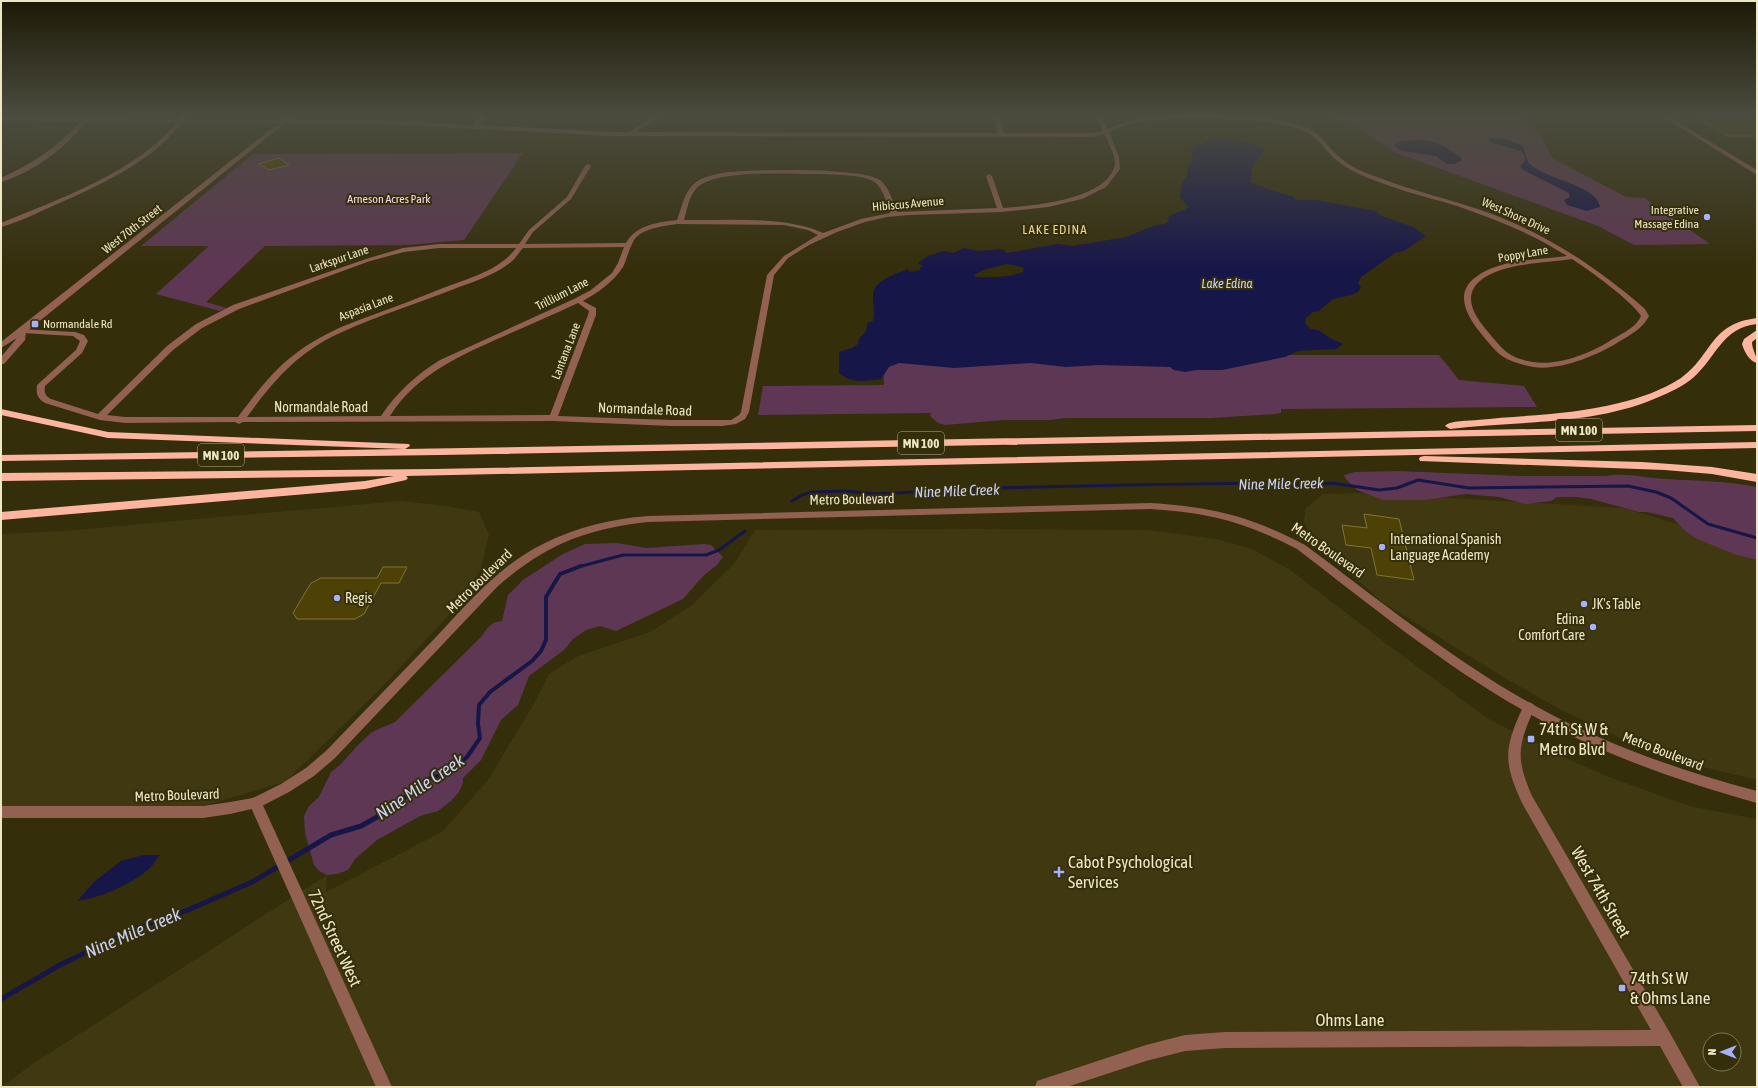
<svg xmlns="http://www.w3.org/2000/svg" width="1758" height="1088" font-family="'Asap Condensed',sans-serif">
  <rect width="100%" height="100%" fill="#352e0b"/>
  <path fill="#403810" fill-rule="evenodd" d="M1363,493l260,15 55,16 21,16 58,14v226l-66,-16 -68,-25 -60,-28 -60,-34 -121,-75 -69,-61 -9,-19 2,-14 17,-14z
    M401,501l46,5 32,6 10,22 -8,35 -32,46 -71,76 -93,91 -82,24 -202,5v-277l62,-3z
    M974,529l174,1 68,9 36,10 37,20 99,76 99,73 72,37 50,22 80,29 68,13v268h-1756l33,-24 293,-188 -1,17 116,-60 46,-52 47,-78 14,-28 29,-18 72,-24 42,-27 43,-42 20,-33zM1710,1040h24v24h-24z"/>
  <path fill="#5e3754" d="M1330,115h185l25,19 12,24 74,39 18,1 66,46 -76,1 -36,-19 -204,-74 -33,-22z
    M523,153l-59,87 -56,5 -143,1 -59,56 21,6 -7,3 -64,-17 53,-48h-68l112,-92z
    M883,355h556l20,25 65,6 13,21 -256,2v4l-6,1 -64,4h-146l-15,2h-47l-58,5 -7,-2 -8,-7 1,-3 -173,2 5,-29 121,-1z
    M1398,471l122,5h85c21,-4 41,2 62,3 31,2 60,2 90,8v73l-23,-6 -39,-16 -11,-8 -11,-12 -26,-6h-8l-48,-13 -14,-2h-20l-6,4 -25,3 -27,-7 -33,-3 -41,6h-42l-26,-10 -11,-11 -2,-4 11,-3z
    M617,543l29,5 58,-4 7,1 12,12 -6,8 -13,10 -21,24 -67,32 -16,-5 -14,4 -13,9 -9,11 -35,26 -11,29 -17,15 -20,40 -18,18v5l-4,9 -8,9 -13,10 -18,5 -43,24 -22,19 -7,11 -11,4 -10,1 -8,-4 -5,-6 -9,-32 -1,-17 5,-10 10,-9 12,-25 9,-7 18,-20 14,-13 23,-10 87,-86c6,-9 9,-14 20,-15l6,-26 15,-15 40,-26 22,-10z"/>
  <path fill="#171649" fill-rule="evenodd" d="M1489,138l16,1 18,7c2,5 3,15 8,19 15,14 67,21 69,42l-13,4 -20,-6 -3,-5 6,-3 -1,-4 -46,-23 -3,-4 4,-4 1,-5 -4,-6 -28,-8 -3,-1z
    M1227,139l17,2 20,8v2l-12,16 -1,15 19,8 24,7 2,3h20l60,11 3,4 34,12 13,9 -22,15 -9,2 -34,24 -3,6 3,4 -3,5 -7,3 -18,4 -14,12 -6,1 -7,6 -1,5 5,6 8,1 12,8 13,6 -7,5 -38,2 -13,6 -63,13h-25l-12,2 -11,-2 -4,-3 -71,-2 -33,2 -35,-4 -77,5 -55,-5 -10,4 -8,12c-15,2 -30,5 -42,-6v-21l13,-4 6,-4 1,-5 7,-8 2,-8 5,-2c2,-7 0,-17 0,-25 -1,-15 23,-22 35,-27l1,3 11,-2v-2l3,-2 -5,-3 10,-7 16,-5 9,2 11,-5 15,3 23,-2 5,4 51,-9 15,2 53,-9 27,-11 11,-2 5,-3 -1,-3c5,-7 15,-5 20,-11l-8,-10c1,-9 1,-15 7,-21l1,-9 5,-7 -2,-9c11,-11 21,-12 36,-12zM1007,264l11,2 6,2 -1,4c-13,5 -32,6 -47,5l-2,-2 9,-5z
    M1424,140l14,3 23,14v4l-7,3h-7l-11,-8 -34,-5 -8,-6 7,-4z
    M143,855h17c-4,4 -7,11 -12,15 -20,16 -46,27 -71,31l18,-20 26,-20z"/>
  <g fill="none" stroke-linecap="round" stroke-linejoin="round">
    <path stroke="#171649" stroke-width="3" d="M792,501l10,-6 11,-3 33,-1 28,3 120,-6 132,-3 136,-2 54,2 16,-2 47,7 18,-2 21,-8 51,8 159,-2 28,6 15,6 37,26 49,14
      M578,567l45,-12h83l13,-5 26,-19"/>
    <path stroke="#171649" stroke-width="4" d="M403,799l25,-20 23,-8 16,-14 13,-19 -2,-14 1,-19 11,-13 42,-31 9,-10 5,-11v-43l14,-23 21,-8"/>
    <path stroke="#171649" stroke-width="5" d="M1,999l59,-34 74,-36 54,-19 64,-28 79,-47 30,-9 27,-15 16,-13"/>
  </g>
  <path fill="#4d4106" stroke="#817333" d="M1692,115h65v21h-30z
    M279,158l10,7 -20,5 -10,-6z
    M1364,514l35,5 15,61 -37,-5 -6,-27 -25,-3 -4,-20 25,3z
    M383,567h24l-8,16h-18l-17,31 -9,5h-58l-4,-6 18,-30 10,-5h56z"/>
  <g fill="none" stroke-linecap="round" stroke-linejoin="round">
    <path fill="#926152" fill-rule="evenodd" d="M184,115l3,2 -2,3h197l90,5 11,-10h6l-11,10 133,7h18l27,-17h6l-26,17 362,1 -5,-18h6l5,18h90l9,-2 -7,-16h5l6,14c11,-4 21,-8 32,-10 37,-7 141,-6 173,11 10,6 15,16 24,24 11,11 26,18 41,23 38,15 77,23 115,37 59,23 106,54 153,95l4,7c-6,13 -21,20 -32,27 -21,13 -58,28 -84,24 -10,-2 -22,-5 -31,-11 -7,-5 -13,-13 -19,-20 -14,-17 -31,-42 -7,-59 24,-18 62,-17 91,-21 -34,-22 -72,-37 -110,-50 -26,-8 -53,-14 -78,-24 -16,-6 -32,-12 -45,-24 -9,-8 -15,-19 -26,-25 -31,-17 -131,-18 -168,-11 -10,1 -21,6 -31,10l10,25 1,12 -14,18 -24,12 -34,8 -47,5 -92,3 -22,2 -22,5 -28,10 -28,13 -21,13 -14,17 -25,137 -4,7 -9,5 -14,2h-51l-118,-5 -310,1 -4,2 -4,-2 -110,1 -25,-3 -55,-17c-8,-5 -9,-9 -8,-18l39,-35 4,-9 -7,-5 -51,-3h-3v-4l56,3 9,3 4,6 -6,12 -37,33c-1,7 0,9 6,13l47,15 69,-68 29,-22 37,-19 133,-46 37,-11 36,-4h80l10,-14 38,-33 18,-31 3,-2 3,2 -20,33 -38,33 -8,12 101,-1c10,-18 33,-21 51,-23 5,-13 7,-29 19,-38 7,-5 17,-7 26,-9 26,-4 138,-6 158,7 9,7 13,22 17,32l100,-4 -11,-32 3,-2 3,2 11,32c29,-2 100,-8 111,-40 4,-10 -6,-25 -10,-34l-10,3 -483,-1 -229,-12 -200,-1c-32,40 -82,62 -127,82 -18,8 -36,17 -54,22v-4c56,-23 137,-52 175,-100h-91c-21,26 -51,49 -84,59v-4c30,-14 57,-30 78,-56l-78,-2v-4l82,3 96,1zM812,174c16,1 54,-1 65,10 7,8 10,19 13,29l-29,6 -38,14c-39,-18 -96,-12 -139,-13 3,-10 5,-24 12,-31 17,-20 90,-15 116,-15zM677,224l107,1 24,5 10,5 -34,21 -17,19 -26,137 -2,3 -8,5h-60l-113,-4 38,-101v-7l-13,-7c16,-9 30,-19 40,-34 4,-8 6,-18 10,-25 7,-14 31,-16 44,-18zM624,247l-6,16 -6,10 -21,17 -17,9 -134,61c-24,15 -44,33 -59,56l-134,1c27,-37 51,-65 93,-84 37,-17 76,-29 114,-44 19,-7 41,-14 57,-27 5,-4 8,-10 12,-14zM439,248h77c-17,23 -47,30 -73,40 -24,10 -49,19 -73,28 -13,5 -26,9 -37,15 -47,23 -64,45 -95,86h-113l-18,-2 66,-65 29,-22 37,-19 131,-48 34,-9zM1572,259c17,11 59,41 69,57 -5,12 -22,19 -33,26 -20,12 -50,24 -75,20 -8,-1 -18,-4 -25,-9 -7,-5 -13,-13 -19,-20 -16,-18 -30,-41 -2,-57 22,-13 59,-13 85,-17zM578,303l11,8 -1,4 -38,100 -160,1c26,-41 69,-60 112,-79 25,-11 50,-22 76,-34z
      M1529,702l4,2 2,3c-17,38 -20,50 -3,89l138,237 30,54h-17l-23,-41 -435,2 -40,3 -39,10 -79,26h-32l2,-6 6,-2 103,-34 39,-10 40,-3 426,-2 -129,-227c-19,-41 -18,-55 1,-96l2,-3z
      M255,797l5,2 132,288h-16l-127,-284 1,-4z"/>
    <path fill="#926152" fill-rule="evenodd" d="M289,115h6l-269,217 -1,8 -21,24h-3v-7l16,-19 -16,10v-6z
      M1660,115h6l91,55v5z
      M1151,503c61,4 99,13 154,42 73,54 145,113 225,158 71,40 148,67 227,88v12c-82,-23 -162,-51 -236,-94 -79,-45 -151,-104 -224,-160 -52,-27 -87,-36 -146,-40l-503,13c-63,7 -103,23 -151,65l-162,171 -21,18 -25,16 -29,15 -30,7 -27,4h-202v-12h202l27,-4 23,-4 28,-14 25,-16 21,-18c36,-38 73,-75 109,-113 33,-35 64,-72 107,-93 33,-17 68,-25 105,-28z"/>
    <path fill="#feb59f" fill-rule="evenodd" d="M1757,318v6c-35,4 -40,32 -63,53 -11,10 -26,16 -40,22 -61,26 -138,22 -204,30l-5,-3c5,-6 24,-5 32,-6 47,-5 95,-5 142,-17 21,-5 44,-13 62,-25 32,-23 28,-54 76,-60z
      M1757,330v8l-5,4c0,8 5,13 5,21 -8,-2 -13,-12 -15,-19l2,-5z
      M1,409l107,23 301,12 1,2 -5,3 1352,-24v6l-1316,24 -440,6v-6l403,-6 -296,-11 -107,-23z
      M1757,442v6l-1351,28 2,2 -2,2 -41,9 -364,31v-8l364,-31 29,-5 -393,5v-8l433,-4z
      M1424,456l218,6 70,5 45,7v8l-45,-8 -47,-4 -245,-9 -1,-2 1,-2z"/>
  </g>
  <linearGradient id="sky" x2="0" y2="1"><stop stop-color="#1d1906"/><stop offset="0.43" stop-color="#4b4c3f"/><stop offset="1" stop-color="#4b4c3f" stop-opacity="0"/></linearGradient>
  <rect width="1758" height="268" fill="url(#sky)"/>
  <g fill="#a6b1fc" stroke="#352e0b" stroke-width="1.5">
    <circle cx="1707" cy="217" r="4"/>
    <rect x="31" y="320" width="8" height="8" rx="2"/>
    <circle cx="1382" cy="547" r="4"/>
    <circle cx="337" cy="598" r="4"/>
    <circle cx="1584" cy="604" r="4"/>
    <circle cx="1593" cy="627" r="4"/>
    <rect x="1527" y="735" width="8" height="8" rx="2"/>
    <path d="M1057 866h4v4h4v4h-4v4h-4v-4h-4v-4h4z"/>
    <rect x="1618" y="984" width="8" height="8" rx="2"/>
  </g>
  <g text-anchor="middle" stroke-width="4" stroke-linejoin="round" paint-order="stroke">
    <g font-size="12" fill="#fad7ef" stroke="#352e0b">
      <text x="389" y="203">Arneson Acres Park</text>
    </g>
    <g font-size="12" fill="#eee7c6" stroke="#352e0b">
      <text transform="translate(908 204) rotate(-5)" y="4">Hibiscus Avenue</text>
      <text transform="translate(1516 216) rotate(24)" y="4">West Shore Drive</text>
      <text transform="translate(132 229) rotate(-38)" y="4">West 70th Street</text>
      <text transform="translate(1523 254) rotate(-10)" y="4">Poppy Lane</text>
      <text transform="translate(339 259) rotate(-19)" y="4">Larkspur Lane</text>
      <text transform="translate(562 294) rotate(-27)" y="4">Trillium Lane</text>
      <text transform="translate(366 307) rotate(-21)" y="4">Aspasia Lane</text>
      <text transform="translate(566 351) rotate(-69)" y="4">Lantana Lane</text>
    </g>
    <g font-size="12" fill="#eee7c6" stroke="#352e0b" text-anchor="end">
      <text x="1699" y="214">Integrative<tspan x="1699" dy="14">Massage Edina</tspan></text>
      <text x="43" y="328" text-anchor="start">Normandale Rd</text>
    </g>
    <g font-size="13" letter-spacing="1" fill="#e6d895" stroke="#352e0b">
      <text x="1055" y="234">LAKE EDINA</text>
    </g>
    <g font-size="13" font-style="italic" fill="#cbd1f4" stroke="#352e0b">
      <text x="1227" y="288">Lake Edina</text>
    </g>
    <g fill="#352e0b" stroke="#b6b08e" stroke-width="1">
      <rect x="1556" y="419" width="46" height="22" rx="3"/>
      <rect x="898" y="432" width="46" height="22" rx="3"/>
      <rect x="198" y="444" width="46" height="22" rx="3"/>
    </g>
    <g font-size="13" font-weight="bold" fill="#eee7c6">
      <text x="1579" y="435">MN 100</text>
      <text x="921" y="448">MN 100</text>
      <text x="221" y="460">MN 100</text>
    </g>
    <g font-size="14" fill="#eee7c6" stroke="#352e0b">
      <text x="321" y="412">Normandale Road</text>
      <text transform="translate(645 409) rotate(2)" y="5">Normandale Road</text>
      <text transform="translate(852 499) rotate(-1)" y="5">Metro Boulevard</text>
      <text transform="translate(1328 550) rotate(35)" y="5">Metro Boulevard</text>
      <text transform="translate(479 581) rotate(-44)" y="5">Metro Boulevard</text>
      <text transform="translate(1663 751) rotate(21)" y="5">Metro Boulevard</text>
      <text transform="translate(177 795) rotate(-2)" y="5">Metro Boulevard</text>
    </g>
    <g font-size="14" fill="#eee7c6" stroke="#352e0b" text-anchor="start">
      <text x="1390" y="544">International Spanish<tspan x="1390" dy="16">Language Academy</tspan></text>
      <text x="345" y="603">Regis</text>
      <text x="1592" y="609">JK's Table</text>
      <text x="1585" y="624" text-anchor="end">Edina<tspan x="1585" dy="16">Comfort Care</tspan></text>
    </g>
    <g font-size="15" font-style="italic" fill="#cbd1f4" stroke="#352e0b">
      <text transform="translate(1281 484) rotate(-1)" y="5">Nine Mile Creek</text>
      <text transform="translate(957 491) rotate(-2)" y="5">Nine Mile Creek</text>
    </g>
    <g font-size="17" fill="#eee7c6" stroke="#352e0b" text-anchor="start">
      <text x="1539" y="735">74th St W &amp;<tspan x="1539" dy="20">Metro Blvd</tspan></text>
      <text x="1068" y="868">Cabot Psychological<tspan x="1068" dy="20">Services</tspan></text>
      <text x="1630" y="984">74th St W<tspan x="1630" dy="20">&amp; Ohms Lane</tspan></text>
    </g>
    <g font-size="17" fill="#eee7c6" stroke="#352e0b">
      <text transform="translate(1601 892) rotate(60)" y="6">West 74th Street</text>
      <text transform="translate(335 938) rotate(65)" y="6">72nd Street West</text>
      <text x="1350" y="1026">Ohms Lane</text>
    </g>
    <g font-size="18" font-style="italic" fill="#cbd1f4" stroke="#352e0b">
      <text transform="translate(420 787) rotate(-34)" y="6">Nine Mile Creek</text>
      <text transform="translate(133 933) rotate(-23)" y="6">Nine Mile Creek</text>
    </g>
  </g>
  <rect width="1758" height="1088" fill="none" stroke="#eee7c6" stroke-width="4"/>
  <g transform="translate(1722 1052) rotate(270)"><circle r="19" fill="#352e0b" stroke="#7f7856"/>
  <path d="M0-3L7 15L0 10L-7 15Z" fill="#a6b1fc"/>
  <text y="-6" font-size="11" font-weight="bold" text-anchor="middle" fill="#eee7c6">N</text>
  </g>
</svg>
